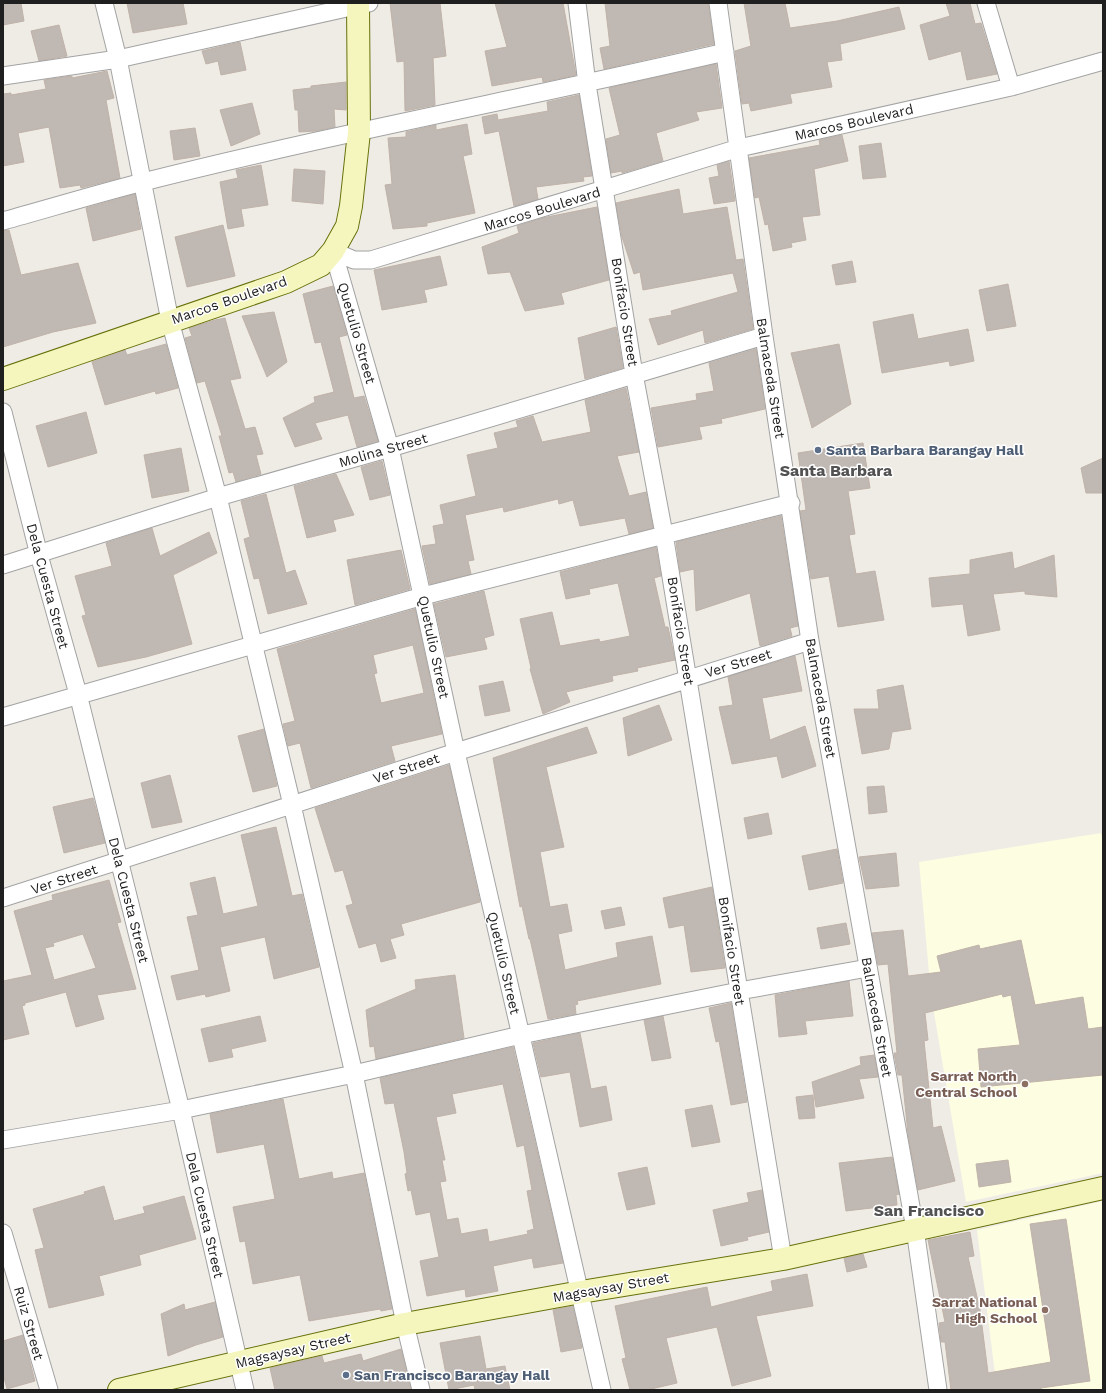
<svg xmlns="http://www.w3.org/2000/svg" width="1106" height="1393" font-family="'Work Sans',sans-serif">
  <rect width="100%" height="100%" fill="#efece6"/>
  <path fill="#fdfde1" d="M1101,833l2,9v331l-137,29 -35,-207 -12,-133z
    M1103,1201v189h-106l-20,-160z"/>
  <path fill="#c0b8b2" stroke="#c0b3a9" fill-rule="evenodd" d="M3,3h18l3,18 -21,4z
    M127,3h56l4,21 -54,9z
    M390,3h50l6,53 -13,2 2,47 -30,6 -1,-50 -7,1z
    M495,3h68l13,72 -33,7 -1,-5 -50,9 -7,-35 22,-4z
    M605,3h103l6,41 -110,25 -4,-21 10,-2z
    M744,3h41l5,25 47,-7 62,-14 6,22 -65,15 2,16 -15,2 5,25 -42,7 2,9 -41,8 -2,-8 -7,1 -7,-53 16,-5z
    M946,3h24l5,21 6,-1 16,51 -30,6 -6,-29 -32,9 -9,-35 30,-9z
    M59,25l8,31 -28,5 -8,-30z
    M240,42l6,28 -25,5 -3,-14 -12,3 -4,-13z
    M716,64l6,44 -26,4 3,8 -43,13 7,28 -41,12v-2l-11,2 -5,-34 14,-4 -11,-47z
    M107,71l7,27 -8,2 14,78 -39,10 -1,-3 -20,3 -11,-61 -31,6 6,29 -21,4v-72l8,-1v2l35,-6 -2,-9 28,-4v2z
    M346,82v28l-12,-1 1,18 -19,4 -17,1 -1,-22h-3l-2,-20 18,-2v-2z
    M579,95l13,81 -9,1 1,4 -48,6 2,12 -24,7 -15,-75 -14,3 -3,-17 15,-3 1,6 50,-9 -1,-9z
    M252,103l8,31 -29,12 -11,-36z
    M467,124l5,30 -9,2 12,57 -48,10v3l-34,3 -8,-44 7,-1 -4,-46 18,-1v-5l30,-7v5z
    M195,128l5,28 -26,4 -4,-29z
    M842,135l6,26 -34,8 6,46 -18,2 4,23 -15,3 1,4 -19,4 -5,-27 -3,1 -6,-28 -4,1 -6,-40 71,-13 -1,-5z
    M881,143l5,34 -23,2 -4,-33z
    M729,161l6,40 -21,3 -5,-26 10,-2 -2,-11z
    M261,165l7,40 -27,4 3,17 -16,3 -8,-47 18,-4 -2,-8z
    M294,169l31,2 -2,33 -31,-3z
    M679,189l4,25 44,-7 9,53 7,-1 10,70 -48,14 -2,-13 -45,15 -9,-26 23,-4 -1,-4 67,-19 -5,-19 -90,17 -3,-18 -6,2 -12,-37 -6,-34z
    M135,194l6,35 -48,12 -7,-33z
    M597,207l12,73 -48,13 3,11 -39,7 -15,-39 -22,2 -6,-27 37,-14 -2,-7 25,-8z
    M223,225l12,51 -48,11 -12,-50z
    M9,230l12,45 57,-12 18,60 -43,9 -50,15v-116z
    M440,256l7,29 -23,5 3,12 -45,8 -8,-40z
    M852,261l4,21 -20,3 -4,-20z
    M1008,284l8,42 -29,5 -8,-41z
    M333,286l14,49 -8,2 15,61 10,-2 14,45 -21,6 -9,-32 -33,8 7,16 -27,8 -12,-29 32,-16 -1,-5 20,-5 -13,-50 -6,1 -12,-49z
    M274,312l13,50 -20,15 -25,-61z
    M913,314l5,25 50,-10 6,32 -24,5 -1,-5 -67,12 -9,-51z
    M225,318l16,60 -11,2 15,49 10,-2 8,27 -7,1 5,19 -25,8 -3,-10 -4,1 -10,-37h3l-17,-55 -8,2 -12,-45 7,-2 -3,-8 26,-8z
    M616,327l7,41 -38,11 -7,-41z
    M166,344l12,44 -22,6 -1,-3 -50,14 -13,-43 33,-12 2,5z
    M839,344l12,60 -39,24 -21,-75z
    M756,349l9,60 -44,10 1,4 -23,4 3,12 -44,8 -7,-39 46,-8 -1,-6 18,-3 -5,-28z
    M626,388l13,64 -22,4 12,40 17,-4 7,36 -24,6 -4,-16 -45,8 -7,-26 -14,4 -1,-5 -54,13 -1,-5 -38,8 9,45 -6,1 3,13 -41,10 -8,-38 14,-2 -3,-18 11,-2 -4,-19 36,-9 -9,-41 31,-7 -4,-15 24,-6 -2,-6 17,-5 9,26 49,-10 -6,-32z
    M86,412l11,41 -49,14 -12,-41z
    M863,443l7,45 -22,3 7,43 -6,1 7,39 19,-3 9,49 -46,7 -9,-51 -18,3 -11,-68 6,-1 -8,-57z
    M181,448l8,43 -37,7 -8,-43z
    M1103,458v35h-17l-5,-25z
    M382,461l8,34 -20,5 -9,-33z
    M336,474l18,41 -21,5 3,11 -29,7 -13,-52z
    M266,494l20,79 9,-3 12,34 -39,10 -9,-36 -5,1 -10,-40 6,-2 -9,-36z
    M781,516l17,110 -8,2 2,8 -32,10 -10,-53 -54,18 -2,-42 -14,3 -4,-30z
    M152,528l8,28 49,-24 8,21 -44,22 19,69 -46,13 -48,10 -16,-51 4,-1 -11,-39 37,-10 -6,-23z
    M656,547l5,29 -7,2 11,49h3l7,33 -38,8 1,3 -26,5 1,5 -47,11 4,10 -27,12 -13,-45 1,-1 -11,-49 32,-7 8,34 39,-7 1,3 30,-6 -12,-53 -29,6 1,5 -24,5 -6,-27z
    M401,550l9,39 -55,16 -8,-45z
    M1012,552l2,17 40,-14 3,42 -32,-3v-3l-32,3 7,36 -32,6 -5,-32 -31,3 -3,-29 41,-4v-14z
    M484,591l10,44 -10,3 3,11 -41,8 -12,-53z
    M415,609l27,125 -51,12 4,15 -84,27 -11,-45 -12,3 -5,-22 12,-3 -18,-72zM413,645l11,48 -43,10 -7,-29 3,-1 -4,-18z
    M795,656l7,35 -40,7 8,42 35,-14 11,40 -34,12 -5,-22 -45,8 -13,-57 14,-2 -5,-28z
    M503,681l7,30 -25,5 -6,-30z
    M903,685l8,44 -19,3 -3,17 -27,5 -8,-45h25l-2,-19z
    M659,705l13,35 -44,16 -5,-38z
    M587,727l10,26 -51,14 18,80 -24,5 10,55 17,-3 5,27 -14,3 7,36 53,-13 -2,-14 36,-7 9,48 -84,17 1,3 -3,1 1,9 -28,5 -18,-80h-1l-7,-33 -2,1 -27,-149z
    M264,729l13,57 -24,6 -15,-56z
    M449,765l31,137 -79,22 3,11 -14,4 6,19 -15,4 -5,-19 -17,5 -13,-42 7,-2 -10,-34 -8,2 -20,-64z
    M170,775l12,47 -30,6 -11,-45z
    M884,786l3,26 -18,2 -2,-27z
    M93,798l12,45 -41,10 -11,-46z
    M768,813l4,21 -24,5 -4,-21z
    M276,827l16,69 10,-2 17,73 -45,12 -9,-42 -45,10 10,44 -24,6 -1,-3 -28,6 -6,-24 28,-6 -12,-53 11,-2 -8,-32 25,-6 8,37 35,-8 -17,-71z
    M837,849l6,34 -34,7 -7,-34z
    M896,853l3,33 -33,3 -7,-32z
    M109,880l12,42 -4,1 19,66 -39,6 7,24 -28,8 -10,-35 -41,11v2l-3,1 7,28 -26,6v-59l29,-6 -18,-64 39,-11 -1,-5zM83,934l13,34 -42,12 -9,-32 9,-2 -1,-3z
    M712,887l13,81 -34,4 -7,-47 -15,3 -6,-30z
    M621,907l4,18 -20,4 -4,-18z
    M846,923l4,21 -29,5 -4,-21z
    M903,930l5,46 33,-4 -4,-16 42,-11 1,4 41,-9 14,65 48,-8 5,32 15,-2v48l-122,12 -3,-38 42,-4 -9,-50 -8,2 -1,-3 -77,19 3,27 -4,1 9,87 8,-2 14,55 -37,9 -10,-56 -6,-59h-4l-4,-22h3l-9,-89 -10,1 -6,-32z
    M455,975l9,63 -88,21 -2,-13 -4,1 -4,-37 50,-21 -1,-9z
    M849,981l4,35 -48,5 2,13 -28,3 -4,-42z
    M731,1003l16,99 -16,3 -12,-64 -3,1 -7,-34z
    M260,1016l6,25 -35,8 2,8 -24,5 -8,-33z
    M663,1016l8,42 -19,3 -8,-41z
    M580,1033l11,56 15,-3 6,34 -32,7 -10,-55 -29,5 -8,-34z
    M513,1047l50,216 -29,5 -2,-10 -39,8 5,25 -32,6 -1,-8 -38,7 -7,-35 19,-4 -9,-45 -14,3 -5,-25 -3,1 -3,-17 2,-1 -3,-21 -10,-49 -9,1 -5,-26zM503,1084l14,63 7,-2 8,45 -5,1 7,38 -7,2 1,3 -39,8 -2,-13 -26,5 -3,-16 -11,2 -7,-38 6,-1 -4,-21h3l-9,-43 20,-4 -4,-19z
    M874,1055l4,22 -19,2 5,19 -48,9 -4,-25 49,-17 -1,-8z
    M813,1095l2,23 -16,1 -3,-22z
    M283,1099l16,80 33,-7 1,7 31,-6 28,136 -11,2 -1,-2 -71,12 -9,-46 -47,9 -8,-43 -5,1 -7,-35 42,-8 -11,-55 -47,9 -7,-39z
    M712,1105l8,37 -28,5 -7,-37z
    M892,1157l7,37 -3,1 1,10 -51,6 -7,-48z
    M1008,1160l3,22 -32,5 -3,-23z
    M647,1167l8,37 -28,6 -9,-37z
    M104,1186l10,35 31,-8 -2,-6 41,-11 12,43 -57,16 2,10 -42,11 5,19 -55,13 -14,-58 9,-2 -11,-39 52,-15 -1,-2z
    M762,1190l7,42 -22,5 1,3 -27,6 -8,-36 36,-8 -2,-9z
    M1066,1219l24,162 -49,7v2h-90l-6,-48h-4l-2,-19 6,-1 -17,-82 42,-8 4,24 -6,1 12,53 8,63 63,-11 -21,-138z
    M863,1254l4,13 -20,5 -3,-14z
    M807,1274l6,32 -57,10 15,60 -39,10 -15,-59 -51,11 11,45 -30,7h-17l-8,-31 4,-1 -11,-52 92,-19 4,20 62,-16 -2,-10z
    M215,1302l8,35 -27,8 -28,11 -7,-42 23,-10 1,6z
    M573,1306l9,42 -21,4 -8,-42z
    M23,1335l12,46 -28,8 -4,-15v-33z
    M480,1336l6,33 19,-3 5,24h-35l-1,-5 -25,5 -9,-47z
    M401,1349l10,41h-136l-5,-22 52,-12 2,7 37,-9 2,7z"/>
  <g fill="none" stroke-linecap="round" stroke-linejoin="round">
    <g stroke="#a3a3a3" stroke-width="19">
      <path id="minor" d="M104,3l14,56 52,262 48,176 74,308 62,269 51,250 16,66
        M577,3l10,81 47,290 30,160 119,725
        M718,3l46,333 46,305 105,588 23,161
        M986,3l25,84
        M3,76l115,-17 251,-56
        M3,221c47,-13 93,-27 140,-39 193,-49 388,-85 582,-130
        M333,251l57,197 66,304 146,638
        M333,251l21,9h17l368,-112 272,-61 92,-26
        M3,412l36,143 39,139 103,416 64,280
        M3,565l215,-68 172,-49 374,-112
        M3,717l420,-121 368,-93
        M3,898l453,-146 354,-111
        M3,1140l178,-30 173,-36 167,-39 218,-44 129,-23
        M3,1233l46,157"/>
    </g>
    <g stroke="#67710b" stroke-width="24">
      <path id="secondary" d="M3,379l283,-97 35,-17 12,-14 14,-25 4,-20 8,-74 -1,-129
        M119,1390l286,-66 176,-32 202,-33 320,-71"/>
    </g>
    <use href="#minor" stroke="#fff" stroke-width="17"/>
    <use href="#secondary" stroke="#f4f6bd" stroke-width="22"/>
  </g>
  <g fill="#5c6f8a" stroke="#fff" stroke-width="1.5">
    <circle cx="818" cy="450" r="4"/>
    <circle cx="346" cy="1375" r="4"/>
  </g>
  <g fill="#8d6e63" stroke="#fff" stroke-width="1.5">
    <circle cx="1025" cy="1084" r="4"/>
    <circle cx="1045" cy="1310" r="4"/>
  </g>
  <g text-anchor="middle" stroke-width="3" stroke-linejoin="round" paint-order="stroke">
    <g font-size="14" fill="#1f1f1f" stroke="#fff">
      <text transform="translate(854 122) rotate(-13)" y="5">Marcos Boulevard</text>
      <text transform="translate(542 209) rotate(-17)" y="5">Marcos Boulevard</text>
      <text transform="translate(229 300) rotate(-19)" y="5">Marcos Boulevard</text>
      <text transform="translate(625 312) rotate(81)" y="5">Bonifacio Street</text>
      <text transform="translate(357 333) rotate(74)" y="5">Quetulio Street</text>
      <text transform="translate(771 378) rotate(81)" y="5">Balmaceda Street</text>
      <text transform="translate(383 450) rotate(-16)" y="5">Molina Street</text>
      <text transform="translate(48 586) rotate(75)" y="5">Dela Cuesta Street</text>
      <text transform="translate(681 631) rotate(81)" y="5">Bonifacio Street</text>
      <text transform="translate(434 647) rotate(78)" y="5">Quetulio Street</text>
      <text transform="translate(738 663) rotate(-17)" y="5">Ver Street</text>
      <text transform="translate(821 698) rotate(80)" y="5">Balmaceda Street</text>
      <text transform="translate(406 768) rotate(-18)" y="5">Ver Street</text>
      <text transform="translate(64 879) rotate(-18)" y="5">Ver Street</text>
      <text transform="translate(129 900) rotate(76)" y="5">Dela Cuesta Street</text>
      <text transform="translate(732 951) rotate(81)" y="5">Bonifacio Street</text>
      <text transform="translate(504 963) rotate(77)" y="5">Quetulio Street</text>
      <text transform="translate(877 1017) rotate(80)" y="5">Balmaceda Street</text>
      <text transform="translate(205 1215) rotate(77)" y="5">Dela Cuesta Street</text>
      <text transform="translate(611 1287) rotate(-10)" y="5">Magsaysay Street</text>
      <text transform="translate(29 1323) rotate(74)" y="5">Ruiz Street</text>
      <text transform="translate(293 1350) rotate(-13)" y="5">Magsaysay Street</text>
    </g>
    <g font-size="14" font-weight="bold" fill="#4e5e75" stroke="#fff" text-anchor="start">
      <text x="826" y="455">Santa Barbara Barangay Hall</text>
      <text x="354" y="1380">San Francisco Barangay Hall</text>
    </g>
    <g font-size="14" font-weight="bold" fill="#785e54" stroke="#fff" text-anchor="end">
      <text x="1017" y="1081">Sarrat North<tspan x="1017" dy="16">Central School</tspan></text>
      <text x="1037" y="1307">Sarrat National<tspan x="1037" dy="16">High School</tspan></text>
    </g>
    <g font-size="16" font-weight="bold" fill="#525252" stroke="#fff">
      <text x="836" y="476">Santa Barbara</text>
      <text x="929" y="1216">San Francisco</text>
    </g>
  </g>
  <rect width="1106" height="1393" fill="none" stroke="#1f1f1f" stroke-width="8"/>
</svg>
